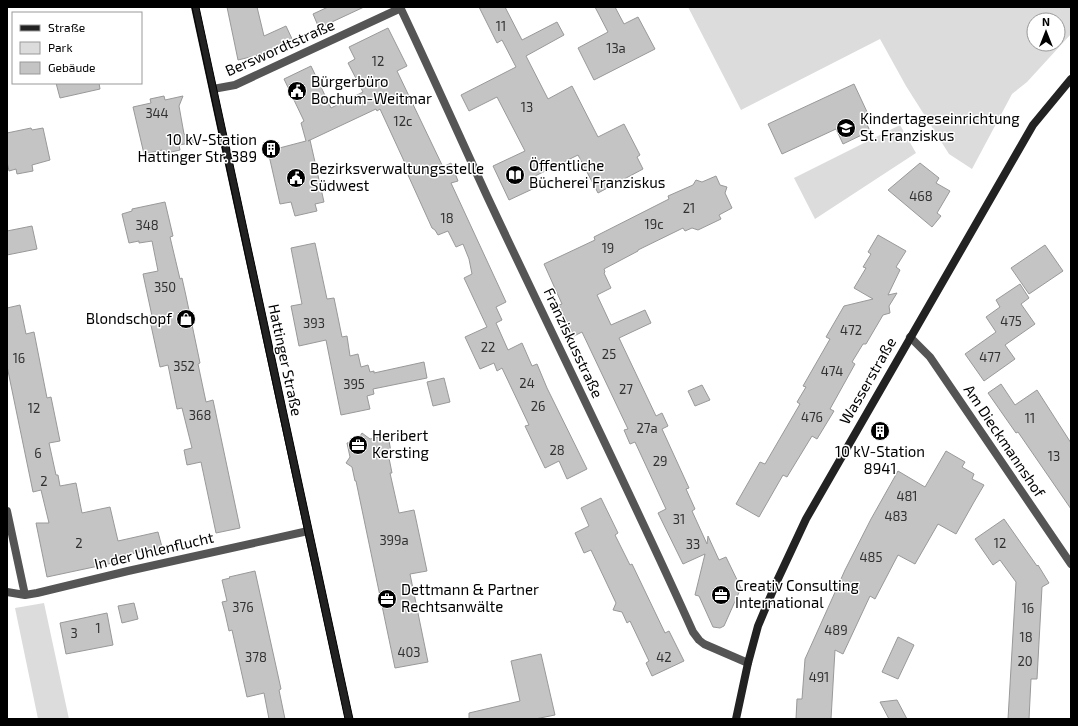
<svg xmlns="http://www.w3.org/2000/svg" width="1078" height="726" font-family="'Exo 2',sans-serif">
  <rect width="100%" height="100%" fill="#fff"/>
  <path fill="#dcdcdc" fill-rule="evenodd" d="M688,7h383v27l-44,48 -15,12 -40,75 -23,-15 -43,-68 -26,-47 -139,71zM1034,20h24v24h-24z
    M900,125l16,28 -101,66 -21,-41z
    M44,603l25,116h-31l-1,-5 -22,-106z"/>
  <path fill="#c4c4c4" stroke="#999" d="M227,7h30l7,29 22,-10 7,15 -26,12 -29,7z
    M328,7h36l-45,21 -6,-14z
    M479,7h26l17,33 35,-18 7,13 -38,21 22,43 24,-13 26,51 26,-13 16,31 -3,2 6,12 -45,24 -20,-38 -43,21 4,10 -30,14 -16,-34 32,-15 -28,-54 -28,14 -8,-16 55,-28 -14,-27 -5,3z
    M595,7h20l9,17 14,-7 17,32 -61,31 -16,-32 30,-16z
    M388,28l19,38 -10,5 46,96 8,-4 7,18 -7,2 55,119 -10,5 6,13 -6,3 12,27 14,-7 10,23 5,-2 10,24 40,81 -20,10 -8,-18 -14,7 -20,-42 4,-1 -27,-57 -5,3 -3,-8 -14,6 -15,-32 22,-10 -23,-49 8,-4 -3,-15 -6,-15 -7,3 -8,-16 -10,4 -3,-5 -3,-2 -24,-53 2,-1 -30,-65 -3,2 -1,-2 -68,32 2,-1 14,62 -9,2 2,7 -22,5 -4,-14 -11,2 -12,-53 38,-10 -5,-18 3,-2 -20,-42 27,-13 20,42 32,-16 -15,-29 7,-4 -6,-12z
    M56,83h43l1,6 -40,9z
    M854,84l14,30 -5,2 7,15 -27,13 -7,-15 -54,25 -14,-30z
    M164,96l1,4 18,-4 -4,10 5,28 12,8 -17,3 1,5 -17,4 -1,-4 -18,4 -11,-47 18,-4 -1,-4z
    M31,128l1,2 11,-2 7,32 -18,5 1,6 -16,3 -1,-5 -7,2 -2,-9v-29z
    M920,163l19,15 -3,5 14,8 -13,22 4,3 -9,11 -44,-37z
    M716,176l4,9 7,2 -2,6 7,15 -13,7 2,4 -23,11 -6,-2 -7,3 -2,-3 -45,22v1l-34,18 1,3 -1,1 7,15 -14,7 14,30 34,-15 6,13 -32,15 37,78 6,-3 6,13 -6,3 27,59 -3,1 9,20 -3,2 15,33 1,-8 11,24 7,-3 15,31 -17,38 -4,2 -7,-1 -14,-31 -4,-1 10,-41 -22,10 -25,-51 8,-4 -31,-67 -5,2 -6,-14 4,-1 -46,-97 -8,4 -15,-31 3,-1 -18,-40 51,-24 -1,-3 75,-38 -1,-3 25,-11 3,-5 6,2z
    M165,202l8,34 -3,1 10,42 2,-1 4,18 14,67 -2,1 8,38 7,-2 27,128 -24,5 -15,-71 -14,3 -3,-15 8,-2 -10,-40 -5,1 -9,-44 -8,2 -11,-51h3l-9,-42 15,-3 -6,-30 -13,2v-2l-10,2 -7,-29 10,-3v-2z
    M32,226l5,23 -30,6v-24z
    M878,235l28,16 -10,16 4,3 -12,25 9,-2 -8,13 1,7 -7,2 -17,29h-3l-11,18 3,2 -25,45 4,2 -17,28 -5,-3 -25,41 -4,-2 -24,42 -23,-13 24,-42 5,2 35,-60 -3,-2 9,-15 -3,-1 27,-47 -4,-2 18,-31 29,-7 -19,-11 12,-20 -3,-1 8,-13 -3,-2z
    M315,243l12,56 7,-1 8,39 5,-1 3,20 8,-2 3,13 7,-2 2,7 4,-1v2l50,-11 3,16 -54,11 1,5 -7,2 3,13 -29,6 -15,-75 -27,6 -8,-40 11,-2 -11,-56z
    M1045,245l18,26 -34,23 -18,-26z
    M1020,284l9,14 -8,6 14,20 -30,21 10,14 -31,22 -19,-27 31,-22 -10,-15 14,-10 -4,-7z
    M20,305l6,29 8,-2 13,66 4,-1 9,44 -11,2 7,32h2l2,11 16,-3 6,30 28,-6 8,34 40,-9 4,15 -41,9 1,5 -75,16 -11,-54h13l-8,-33 -8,2 -26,-126v-58z
    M444,378l6,24 -17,4 -6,-24z
    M1001,384l14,21 22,-15 34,53v66l-53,-77 -2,1 -28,-40z
    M702,385l8,15 -15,6 -7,-15z
    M362,433l8,6 18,-4 3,17 -3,1 4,20h-2l9,40 15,-3 13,61 -17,3 18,88 -33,6 -39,-187h-1l-3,-14 -6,-4 4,-6 -3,-14 10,-2z
    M946,451l19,11 -3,5 12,7 -2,5 12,6 -10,17 -18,32 -18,-10 -23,40 -17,-9 -23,44 -5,-3 -27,58 -8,-4 -4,69h-35l1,-20h5l3,-40 40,-89 26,-51 27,-48 27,16z
    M601,498l17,35 -3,2 15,30 2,-1 33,69 4,-2 15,30 -32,15 -6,-13 3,-2 -19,-40 -3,2 -5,-11 -9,-2 3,-7 -25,-53 -7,3 -9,-20 14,-7 -8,-18z
    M1004,519l33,47 1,-1 11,18 -7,4 -5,92h-6l-2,40h-21l8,-137 -16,-22 -7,5 -18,-26z
    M255,571l26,118 -2,1 6,29h-16l-5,-26 -17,4 -15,-67 -3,1 -4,-18 -3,-11 5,-1 -5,-21 8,-2 -1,-1z
    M134,603l4,16 -16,4 -4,-17z
    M107,613l6,32 -47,9 -6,-31z
    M898,637l16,8 -16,34 -16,-7z
    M541,654l14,61 -20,4h-66v-6l51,-12 -9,-40z
    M897,700l10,19h-18l-9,-17z"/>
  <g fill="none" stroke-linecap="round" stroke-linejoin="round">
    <path stroke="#555" stroke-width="8" d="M400,7c30,63 58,126 87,189 68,145 140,289 206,436l6,8 5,4 44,19
      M213,89l22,-4 166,-77
      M910,337l20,20 141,207
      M7,511l18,84
      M7,592l18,3 12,-2 91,-22 180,-40"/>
    <path stroke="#222" stroke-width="8" d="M195,7l154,712
      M736,719l12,-56 10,-37 19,-45 29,-62 227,-394 38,-46"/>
    <path stroke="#000" stroke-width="1" d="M192,7l153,712
      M199,7l154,712"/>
  </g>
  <defs>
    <g id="civic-disc" transform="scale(1)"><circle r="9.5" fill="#000" stroke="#fff"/><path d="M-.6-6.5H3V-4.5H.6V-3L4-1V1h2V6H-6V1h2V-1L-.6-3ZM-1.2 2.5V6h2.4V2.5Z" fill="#fff"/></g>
    <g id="school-disc" transform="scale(1)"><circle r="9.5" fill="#000" stroke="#fff"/><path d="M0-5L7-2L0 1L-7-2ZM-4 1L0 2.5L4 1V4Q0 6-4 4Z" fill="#fff"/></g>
    <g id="building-disc" transform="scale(1)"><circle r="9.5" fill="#000" stroke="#fff"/><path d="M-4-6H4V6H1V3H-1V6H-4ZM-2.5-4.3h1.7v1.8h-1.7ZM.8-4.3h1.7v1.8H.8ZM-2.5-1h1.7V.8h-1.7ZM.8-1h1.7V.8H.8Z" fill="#fff"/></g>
    <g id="library-disc" transform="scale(1)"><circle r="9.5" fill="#000" stroke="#fff"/><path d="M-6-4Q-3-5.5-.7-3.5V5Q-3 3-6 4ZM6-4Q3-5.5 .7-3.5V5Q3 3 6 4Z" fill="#fff"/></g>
    <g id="shop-disc" transform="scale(1)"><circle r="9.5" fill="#000" stroke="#fff"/><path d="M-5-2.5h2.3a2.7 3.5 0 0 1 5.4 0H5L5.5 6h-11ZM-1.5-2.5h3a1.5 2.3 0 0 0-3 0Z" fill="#fff"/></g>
    <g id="office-disc" transform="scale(1)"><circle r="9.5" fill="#000" stroke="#fff"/><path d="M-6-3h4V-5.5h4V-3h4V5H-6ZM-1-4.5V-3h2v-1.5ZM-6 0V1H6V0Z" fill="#fff"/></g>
  </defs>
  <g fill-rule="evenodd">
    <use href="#civic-disc" x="297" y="91"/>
    <use href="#school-disc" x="846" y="128"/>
    <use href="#building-disc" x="271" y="149"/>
    <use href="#library-disc" x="515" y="175"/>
    <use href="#civic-disc" x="296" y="178"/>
    <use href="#shop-disc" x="186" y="319"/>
    <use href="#building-disc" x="880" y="431"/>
    <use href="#office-disc" x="358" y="445"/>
    <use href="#office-disc" x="721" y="595"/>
    <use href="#office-disc" x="387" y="599"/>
  </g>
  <g text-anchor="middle" stroke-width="3" stroke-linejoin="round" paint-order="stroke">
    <g font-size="13" fill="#313131">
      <text x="501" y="31">11</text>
      <text x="616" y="53">13a</text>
      <text x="378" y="66">12</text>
      <text x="527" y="112">13</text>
      <text x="157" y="118">344</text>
      <text x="403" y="126">12c</text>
      <text x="921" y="201">468</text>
      <text x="689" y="213">21</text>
      <text x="447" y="223">18</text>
      <text x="654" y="229">19c</text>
      <text x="147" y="230">348</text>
      <text x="608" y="253">19</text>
      <text x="165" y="292">350</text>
      <text x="1011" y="326">475</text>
      <text x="314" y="328">393</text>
      <text x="851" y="335">472</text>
      <text x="488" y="352">22</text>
      <text x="609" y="359">25</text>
      <text x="990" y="362">477</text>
      <text x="19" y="363">16</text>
      <text x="184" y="371">352</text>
      <text x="832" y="376">474</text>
      <text x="527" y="388">24</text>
      <text x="354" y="389">395</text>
      <text x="626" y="394">27</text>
      <text x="538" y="411">26</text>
      <text x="34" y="413">12</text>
      <text x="200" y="420">368</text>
      <text x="812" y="422">476</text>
      <text x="1030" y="423">11</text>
      <text x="647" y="433">27a</text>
      <text x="557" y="455">28</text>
      <text x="38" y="458">6</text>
      <text x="1054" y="461">13</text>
      <text x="660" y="466">29</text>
      <text x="44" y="486">2</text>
      <text x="907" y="501">481</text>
      <text x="896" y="521">483</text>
      <text x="679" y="524">31</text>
      <text x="394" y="545">399a</text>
      <text x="79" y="548">2</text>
      <text x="1000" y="548">12</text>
      <text x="693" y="549">33</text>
      <text x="871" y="562">485</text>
      <text x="243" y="612">376</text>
      <text x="1028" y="613">16</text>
      <text x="98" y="633">1</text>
      <text x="836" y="635">489</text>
      <text x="74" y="638">3</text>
      <text x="1026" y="642">18</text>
      <text x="409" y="657">403</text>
      <text x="256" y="662">378</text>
      <text x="664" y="662">42</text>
      <text x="1025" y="666">20</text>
      <text x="819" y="682">491</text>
    </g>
    <g font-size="15" fill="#000" stroke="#fff">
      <text transform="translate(280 48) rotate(-24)" y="5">Berswordtstraße</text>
      <text transform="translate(573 343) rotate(65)" y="5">Franziskusstraße</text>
      <text transform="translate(285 360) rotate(78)" y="5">Hattinger Straße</text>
      <text transform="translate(868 381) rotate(-60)" y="5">Wasserstraße</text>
      <text transform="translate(1004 441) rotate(56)" y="5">Am Dieckmannshof</text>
      <text transform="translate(154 551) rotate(-13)" y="5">In der Uhlenflucht</text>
    </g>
    <g font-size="15" fill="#000" stroke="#fff" text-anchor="start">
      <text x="311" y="87">Bürgerbüro<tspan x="311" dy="17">Bochum-Weitmar</tspan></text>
      <text x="860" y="124">Kindertageseinrichtung<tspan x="860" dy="17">St. Franziskus</tspan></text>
      <text x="257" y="145" text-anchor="end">10 kV-Station<tspan x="257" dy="17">Hattinger Str. 389</tspan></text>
      <text x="529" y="171">Öffentliche<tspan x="529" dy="17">Bücherei Franziskus</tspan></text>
      <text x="310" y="174">Bezirksverwaltungsstelle<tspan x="310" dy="17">Südwest</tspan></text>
      <text x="172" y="324" text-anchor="end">Blondschopf</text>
      <text x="372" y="441">Heribert<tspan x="372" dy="17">Kersting</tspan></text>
      <text x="880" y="457" text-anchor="middle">10 kV-Station<tspan x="880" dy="17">8941</tspan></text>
      <text x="735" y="591">Creativ Consulting<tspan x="735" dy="17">International</tspan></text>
      <text x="401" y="595">Dettmann &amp; Partner<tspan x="401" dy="17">Rechtsanwälte</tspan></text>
    </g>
  </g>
  <rect width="1078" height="726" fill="none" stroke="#000000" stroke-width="16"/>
  <rect x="12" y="12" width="130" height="72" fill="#ffffff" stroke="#999999"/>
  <rect x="20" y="25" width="20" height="6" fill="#222222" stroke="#999999"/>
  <text x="48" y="32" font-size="12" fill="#000000">Straße</text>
  <rect x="20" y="42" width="20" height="12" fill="#dcdcdc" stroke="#999999"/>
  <text x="48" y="52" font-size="12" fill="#000000">Park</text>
  <rect x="20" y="62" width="20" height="12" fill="#c4c4c4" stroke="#999999"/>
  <text x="48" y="72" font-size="12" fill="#000000">Gebäude</text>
  <g transform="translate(1046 32)"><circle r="19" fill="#ffffff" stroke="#999999"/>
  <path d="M0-3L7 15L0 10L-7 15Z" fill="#000000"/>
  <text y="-6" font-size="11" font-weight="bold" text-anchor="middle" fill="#000000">N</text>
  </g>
</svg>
